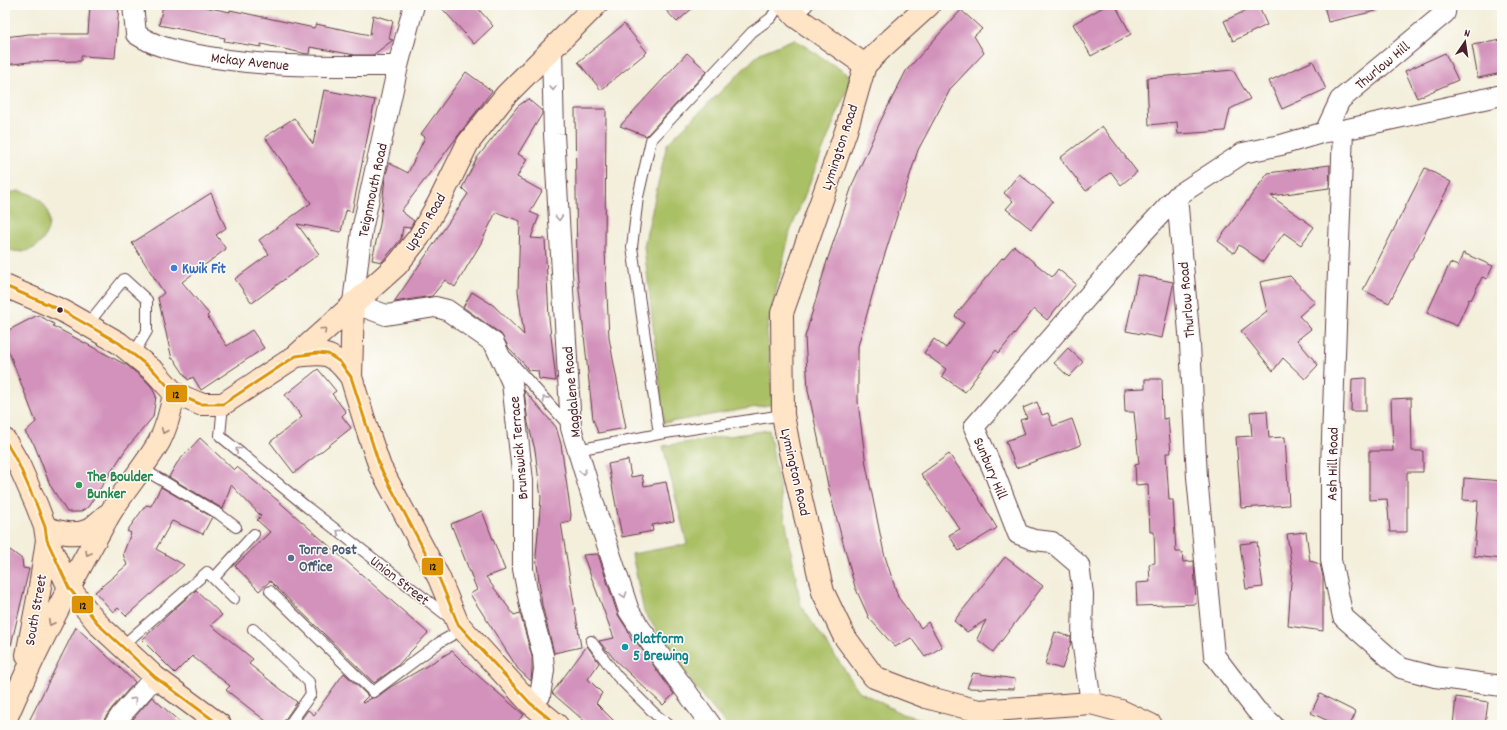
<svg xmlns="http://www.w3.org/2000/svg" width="1507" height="730" font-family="Dekko,sans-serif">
  <rect width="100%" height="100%" fill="#fdfcf7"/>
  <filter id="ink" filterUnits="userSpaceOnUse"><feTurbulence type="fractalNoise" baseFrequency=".025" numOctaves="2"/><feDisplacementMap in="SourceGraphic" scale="8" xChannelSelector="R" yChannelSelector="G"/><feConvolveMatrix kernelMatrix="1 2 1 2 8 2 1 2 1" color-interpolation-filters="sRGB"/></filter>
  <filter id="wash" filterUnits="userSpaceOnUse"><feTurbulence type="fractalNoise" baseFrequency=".012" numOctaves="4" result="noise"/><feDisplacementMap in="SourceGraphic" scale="16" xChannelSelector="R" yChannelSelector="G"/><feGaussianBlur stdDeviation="0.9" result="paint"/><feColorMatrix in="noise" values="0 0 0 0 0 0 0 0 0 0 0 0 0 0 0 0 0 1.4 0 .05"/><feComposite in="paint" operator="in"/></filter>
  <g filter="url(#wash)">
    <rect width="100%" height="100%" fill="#f3efdb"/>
    <path fill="#aac065" stroke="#7a7048" d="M794,39l58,38 -62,155 -23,98 7,74 -110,19 -20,-177 23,-102 93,-91z
      M19,191c52,8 29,77 -14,57v-54z
      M769,430l32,176 58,85 43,23 42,11h-217l-30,-35 -53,-78 -12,-58 55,-10 -24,-98z"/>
    <g id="blocks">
      <path fill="#d392bb" d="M90,5h29l-4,53 -34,-2v5l-52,1 -24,3v-28l24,-3h59z
        M163,5h32l35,7v-2l84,18 2,-4 54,11 3,-20 20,6 -4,18 4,1 -20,15h-18l-45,-8 -1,7h-2l-46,-10v3l-37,-6 1,-3 -66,-13z
        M439,5h36l18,21 -19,18z
        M661,5h35l-19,17z
        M1107,5h8l16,29 -40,22 -18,-32z
        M1258,5l9,20 -34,16 -9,-20z
        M1324,5h51l1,6 -48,11z
        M961,10l21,19 -8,7 10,17 -33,35 -33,62 -43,135 -17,61v56l8,63 18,88 14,44 23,31 7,-6 14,25 -17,10 -14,-19 -16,9 -26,-29 -14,-31 -26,-97 -21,-100 -3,-53 22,-76 26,-78 28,-63 25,-49z
        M624,24l23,28 -46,38 -23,-28z
        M1502,40v33l-24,5 -6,-33z
        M687,53l20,18 -61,65 -26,-10z
        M1445,53l13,27 -41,18 -12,-27z
        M1313,61l13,28 -44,20 -13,-28z
        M1233,70l17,29 -20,10 -5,22 -47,3 -1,-12 -28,3 -2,-47z
        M466,72l26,19 -91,120 13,10 -4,7 -7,-1 -2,12 -19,23 -10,-2 8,-36 5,-46 4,-15 19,10 17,-36 -4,-3z
        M324,90l51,10 -23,112 -6,-2 -5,22 -44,-8 22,30 -67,49 -17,-24 34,-25 -10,-14 52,-37 -46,-66 29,-19 19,26z
        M528,99l14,12v3l-24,40 9,5 -10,18 25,14 -12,21 9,4 -8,22 14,1 4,79 7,63 -17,-2 -1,-8 -10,-1 -3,-5 -16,-17 -8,-14 -38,-27 9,-15 21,13 31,30 -6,-44 2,-70 -24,-9 -15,31 -26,44 -10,-7 -13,16 -38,6 74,-108 -6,-6 15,-30 41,-52z
        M575,109h31l-1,142 4,87 17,90 -28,5 -5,-14 -16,-149z
        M1102,126l35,46 -16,13 -10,-13 -25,19 -26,-33z
        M1330,165l-1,23 -58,8 43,31 -13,18 -17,-12 -21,29 -24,-17 -5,8 -16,-12 50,-68z
        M1425,168l26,14 -62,121 -26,-13z
        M1019,174l34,27 -22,28 -25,-20 7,-8 -9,-8z
        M211,193l15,35 -10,7 10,14 -44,33 27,32 -2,2 20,30 25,-16 12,18 -63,42 -8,-13 -5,3 -14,-21h-2l-14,-61 6,-5 -32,-50z
        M1014,246l38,31 6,-8 18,15 -29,36 -13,-11 -35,44 -3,-3 -31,42 -23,-16 4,-7 -22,-16 10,-14 12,9 18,-25 -9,-7 47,-58 1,1z
        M1463,253l30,13 -6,13 -5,-2 -11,23 -2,-1 -12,27 -30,-13 23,-50 8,3z
        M1138,275l35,7v4l-11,52 -36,-7z
        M1290,276l25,26 -16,14 12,13 -14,11 21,25 -13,14 -22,-21 -10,13 -32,-40 26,-20 -7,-29z
        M38,315l16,9 -1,2 75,40 18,15 5,5 5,10 -3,21 -27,32 -38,58 -8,5h-13l-17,-27 -16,-41 -9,-12 11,-10 -31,-80v-10z
        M1068,348l15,14 -14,15 -15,-14z
        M318,369l18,22 -4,3 14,18 -4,4 9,12 -57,45 -24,-31 32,-25 -17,-22z
        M1366,378v33h-15l1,-32z
        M1145,379h17l1,40 5,-1 3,35h-5l3,47h4l3,52h6l1,10 11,-1 2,43 -59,2 -1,-23 14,-1 -1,-18 6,-1 -1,-31h-4l-2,-48 -12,1 -1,-20 4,-1 -5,-52h-9l-1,-23 21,-1z
        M524,390l32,37 5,17 10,71 -1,6 -9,2 20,124 -27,6 -12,-48 -6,-49 5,-58 -6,-48 -7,-27z
        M1411,398l1,53h11v21h-16v60h-17l-3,-33 -18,1v-49h24l-2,-52z
        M1037,402l5,13 6,-2 5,13 19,-7 9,26 -65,23 -10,-27 19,-7 -5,-14 7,-2 -4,-10z
        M1267,411l2,27 16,-1 4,68 -48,3 -5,-71 16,-1 -2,-24z
        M200,438l34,32 3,-3 39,32 152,134 -31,33 -23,17 -104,-102 -11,10 -24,-25 35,-34 -13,-12 4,-4 -30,-31 -8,24 -54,-32 8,-14z
        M949,454l22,31 26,43 -38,23 -10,-16 11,-6 -39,-55z
        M628,460l3,17 11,-2 2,11 22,-4 8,39 -22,4 1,6 -31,6 -14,-73z
        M1464,478l38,3v78l-28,-3 4,-55 -15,-1z
        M161,487l51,30 -9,17 -31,-13 -16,28 28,16 -58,51 -8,-8 -5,4 -18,-20 32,-27 -4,-11 8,-21 -4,-2 19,-26 5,1z
        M482,511l23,59 -19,7 28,38 6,-2 12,44v13l-1,11 -13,-12 -48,-75 7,-4 -26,-66z
        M1306,532l4,29 10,3 3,13v54l-35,-5 4,-58 -5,-34z
        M1257,542l6,45 -17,2 -6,-45z
        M10,550l12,9 1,9 6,1 -18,76h-6v-86z
        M598,554l20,61 9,14 5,12 3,-1 39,54 -11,11 -48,-45 -8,-10v1l-8,-10 15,-3 -31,-83z
        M1005,557l38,29 -50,66 -16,-13 9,-19 -19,12 -13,-11z
        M196,590l26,25 -11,10 42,34 -4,5 48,38 -13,19 -1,4h-12l-45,-35 4,-4 -38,-30 -17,17 -33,-33 29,-28z
        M76,627l59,55 -23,26 -7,10 -2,7h-76z
        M1055,632l16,5v5l-9,27 -17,-5z
        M587,646l12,17 -11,16 14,14 -6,10 22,22h-29l-37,-32z
        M452,651l16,16 56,48 -11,10h-216l11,-15 6,5 30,-42 24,23 -6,6 1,1 9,-5 5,-1 12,-9z
        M973,673l42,6 -1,10 -47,-1z
        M1320,694l36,18 -6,13h-13l-26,-12z
        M152,697l31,28h-55z
        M1456,697l32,5 -3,23h-32z"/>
    </g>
  </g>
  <g filter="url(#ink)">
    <use href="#blocks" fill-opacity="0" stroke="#633e45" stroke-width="1"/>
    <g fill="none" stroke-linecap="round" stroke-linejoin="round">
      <g stroke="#633e45" stroke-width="12">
        <path id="lane" d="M796,17l12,-12
          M87,325l37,-46 23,21v31l-14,24
          M507,357l63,70
          M223,404l-3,32 88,72 142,110
          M659,434l-27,-187 6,-50 13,-57 101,-108 19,-14 8,-13
          M577,450l82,-16 124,-19
          M141,468l78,46 17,13
          M214,578l40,-44
          M270,591l103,101 67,-50 23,-13
          M253,629l56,53 2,12 -22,31
          M591,641l26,35 39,39 13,10
          M122,646l85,-74 27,27"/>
      </g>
      <g stroke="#633e45" stroke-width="22">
        <path id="street" d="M133,5l3,29c18,12 37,16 57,20 68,14 136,12 205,12
          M414,5l-16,61 -36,164 -9,73 33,12 49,-8 12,3 47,33 18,40 11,98v88l7,37 13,49 1,15 -4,26 -10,7
          M552,49l2,85 17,294 27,89 31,94 11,17 71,97
          M1343,130l-12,337v93l12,57 58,51 34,9 67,9
          M1325,132l15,-32 105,-87 1,-8
          M1177,196l13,148 7,133 17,178 42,55 17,15
          M1091,703l-9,-63 1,-46 -4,-29 -27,-23 -18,-2 -16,-6 -24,-62 -20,-45 169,-194 34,-37 66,-43 38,-8 44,-13 18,-2 159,-35
          M114,725l7,-10 34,-38"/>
      </g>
      <g stroke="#633e45" stroke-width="24">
        <path id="secondary" d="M785,5l11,12 69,48
          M929,5l-43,39 -21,21 -19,66 -64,182 1,102 7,37 33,140 21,44 30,41 52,20 53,14 112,-8 30,8 30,14
          M5,286l58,25 56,32 36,29 19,21 26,11h23l73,-48 101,-91 22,-28 19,-33 30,-61 38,-48 90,-90
          M353,303l-2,74 17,55 12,35 59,111 19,46 72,79 27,22
          M296,356c31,-4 36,-4 55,21
          M5,440l14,25 18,41 8,21 2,13 22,48 31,38 55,51 65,48
          M45,527c13,6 31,9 44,3 6,-4 12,-10 18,-15
          M27,655l12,-62 8,-53
          M5,721c30,-71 66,-139 104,-206 15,-25 35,-47 50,-73 8,-15 12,-32 15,-49"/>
      </g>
      <use href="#lane" stroke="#fff" stroke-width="10"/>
      <use href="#street" stroke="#fff" stroke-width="20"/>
      <use href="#secondary" stroke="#ffe4c6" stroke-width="22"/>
      <g stroke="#fdfcf7" stroke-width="6">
        <path id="bus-1" d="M5,286l58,25 56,32 36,29 19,21 26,11h23l73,-48 21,-3 11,1 12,8 11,15 29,90 59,111 19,46 72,79 27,22
          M5,440l14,25 18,41 8,21 2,13 22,48 31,38 55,51 65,48"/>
      </g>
      <use href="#bus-1" stroke="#dd9206" stroke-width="3"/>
    </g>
    <defs><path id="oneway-chevron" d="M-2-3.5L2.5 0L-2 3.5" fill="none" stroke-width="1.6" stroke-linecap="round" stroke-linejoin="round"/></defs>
    <g stroke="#ae9aa0">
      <use href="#oneway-chevron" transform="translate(553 88) rotate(88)"/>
      <use href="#oneway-chevron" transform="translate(559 218) rotate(87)"/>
      <use href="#oneway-chevron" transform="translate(545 399) rotate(-132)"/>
      <use href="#oneway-chevron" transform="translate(238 450) rotate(-141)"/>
      <use href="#oneway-chevron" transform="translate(583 472) rotate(74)"/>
      <use href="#oneway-chevron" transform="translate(339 532) rotate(-142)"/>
      <use href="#oneway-chevron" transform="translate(624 595) rotate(72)"/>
      <use href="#oneway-chevron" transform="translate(134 700) rotate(-48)"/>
    </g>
    <g stroke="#a48278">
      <use href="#oneway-chevron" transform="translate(324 330) rotate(-43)"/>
      <use href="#oneway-chevron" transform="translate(164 431) rotate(113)"/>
      <use href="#oneway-chevron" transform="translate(88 553) rotate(119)"/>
      <use href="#oneway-chevron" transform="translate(51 623) rotate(117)"/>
    </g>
  </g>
  <circle fill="#3f7fe0" stroke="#fdfcf7" stroke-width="1.5" cx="174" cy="268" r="4"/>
  <circle fill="#4a1f2b" stroke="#fdfcf7" stroke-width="1.5" cx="60" cy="310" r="3.5"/>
  <circle fill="#2e9e5b" stroke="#fdfcf7" stroke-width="1.5" cx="79" cy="485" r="4"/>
  <circle fill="#5c6f8a" stroke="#fdfcf7" stroke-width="1.5" cx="291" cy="558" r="4"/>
  <circle fill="#0f9aa8" stroke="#fdfcf7" stroke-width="1.5" cx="625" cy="647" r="4"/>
  <g text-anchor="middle" stroke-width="3" stroke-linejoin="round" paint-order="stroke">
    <g font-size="15" fill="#4a1f2b" stroke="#fdfcf7">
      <text transform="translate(250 61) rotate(6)" y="5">Mckay Avenue</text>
      <text transform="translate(1382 65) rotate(-40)" y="5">Thurlow Hill</text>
      <text transform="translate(839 147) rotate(-72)" y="5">Lymington Road</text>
      <text transform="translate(372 190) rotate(-78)" y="5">Teignmouth Road</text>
      <text transform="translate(425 222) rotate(-59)" y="5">Upton Road</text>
      <text transform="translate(1186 300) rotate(-95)" y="5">Thurlow Road</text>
      <text transform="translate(571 392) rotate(-95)" y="5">Magdalene Road</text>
      <text transform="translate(518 448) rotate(-95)" y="5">Brunswick Terrace</text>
      <text transform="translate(1332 464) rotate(-89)" y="5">Ash Hill Road</text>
      <text transform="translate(991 468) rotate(67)" y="5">Sunbury Hill</text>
      <text transform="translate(796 472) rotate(77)" y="5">Lymington Road</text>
      <text transform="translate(400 580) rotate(38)" y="5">Union Street</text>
      <text transform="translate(35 610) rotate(-80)" y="5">South Street</text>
    </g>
    <g font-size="15" font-weight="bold" fill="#366cbe" stroke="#fdfcf7" text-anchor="start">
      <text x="182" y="273">Kwik Fit</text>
    </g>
    <g font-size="15" font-weight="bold" fill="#27864d" stroke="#fdfcf7" text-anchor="start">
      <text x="87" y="481">The Boulder<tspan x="87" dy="17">Bunker</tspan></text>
    </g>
    <g font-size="15" font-weight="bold" fill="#4e5e75" stroke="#fdfcf7" text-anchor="start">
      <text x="299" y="554">Torre Post<tspan x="299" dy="17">Office</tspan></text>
    </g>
    <g font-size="15" font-weight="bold" fill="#0d838f" stroke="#fdfcf7" text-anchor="start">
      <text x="633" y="643">Platform<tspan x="633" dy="17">5 Brewing</tspan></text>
    </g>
  </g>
  <g stroke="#fdfcf7" stroke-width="1.5">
    <rect x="165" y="384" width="23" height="19" rx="4" fill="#dd9206"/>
    <rect x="421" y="557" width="23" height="19" rx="4" fill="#dd9206"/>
    <rect x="71" y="595" width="23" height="19" rx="4" fill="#dd9206"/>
  </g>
  <g font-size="11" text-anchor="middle" font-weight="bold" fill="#111">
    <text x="176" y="398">12</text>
    <text x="433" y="570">12</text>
    <text x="83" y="609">12</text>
  </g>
  <rect width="1507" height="730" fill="none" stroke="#fdfcf7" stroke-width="20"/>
  <g transform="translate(1465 42) rotate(13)" stroke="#fdfcf7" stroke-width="3" paint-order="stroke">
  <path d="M0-3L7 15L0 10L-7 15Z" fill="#4a1f2b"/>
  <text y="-6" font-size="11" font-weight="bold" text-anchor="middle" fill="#4a1f2b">N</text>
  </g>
</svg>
